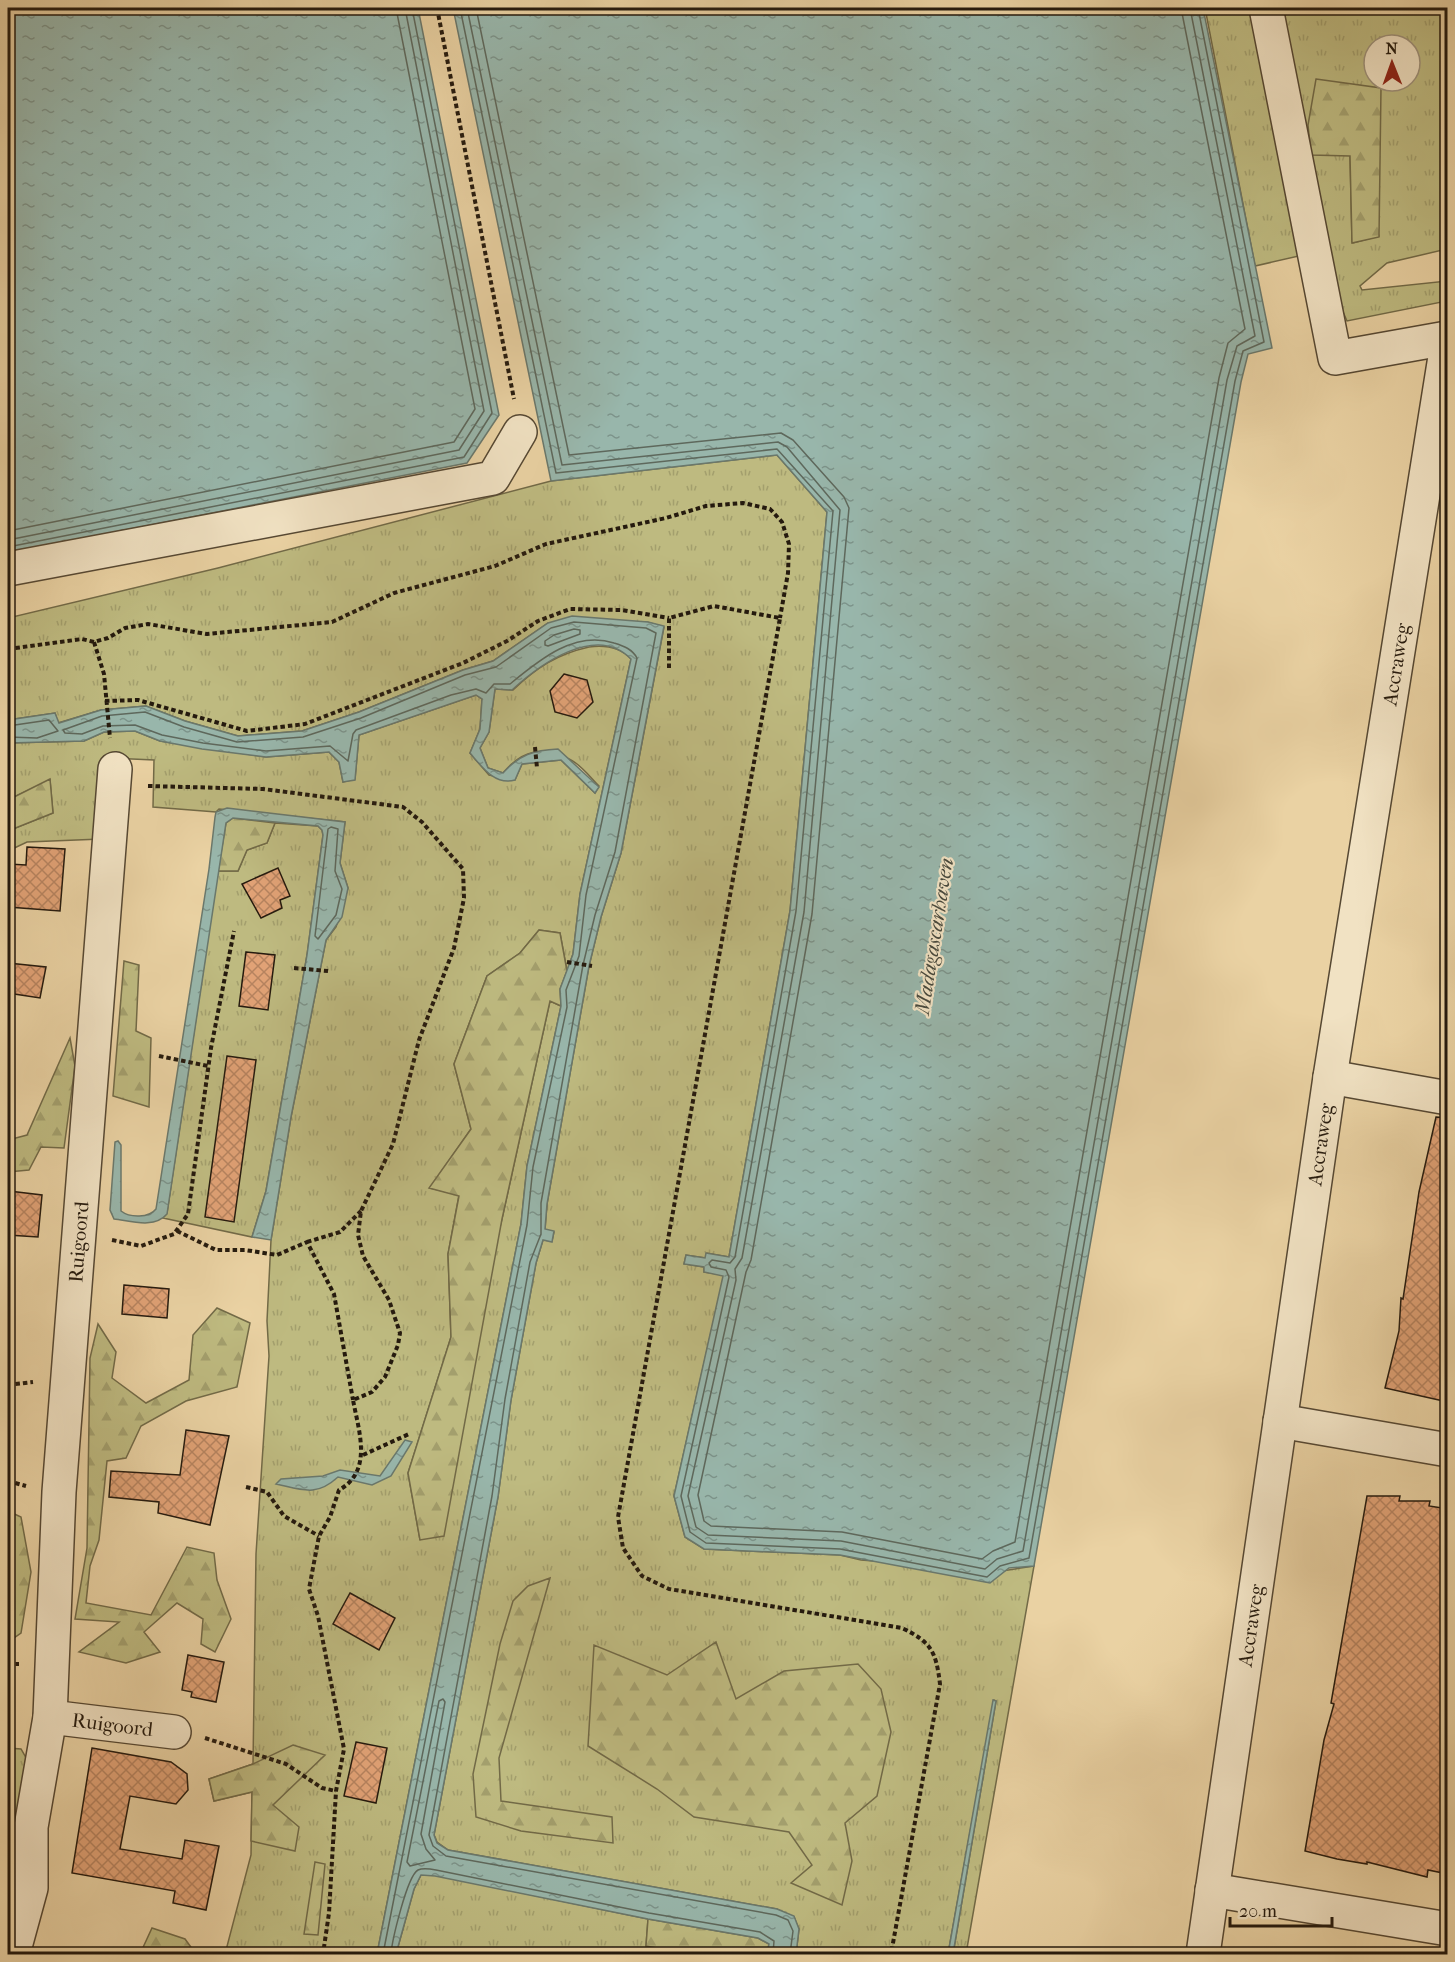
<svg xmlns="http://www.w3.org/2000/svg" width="1455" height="1962" font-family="'IM FELL French Canon',serif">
  <defs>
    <pattern id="grass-tufts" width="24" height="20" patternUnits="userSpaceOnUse" patternTransform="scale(1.5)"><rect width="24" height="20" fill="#beba80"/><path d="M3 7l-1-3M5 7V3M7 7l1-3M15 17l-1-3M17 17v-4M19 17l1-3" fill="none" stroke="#a39f6d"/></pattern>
    <pattern id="forest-firs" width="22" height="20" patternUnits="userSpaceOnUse" patternTransform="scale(1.5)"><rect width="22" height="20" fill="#beba80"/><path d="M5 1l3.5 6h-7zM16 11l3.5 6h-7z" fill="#a39f6d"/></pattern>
    <pattern id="water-ripples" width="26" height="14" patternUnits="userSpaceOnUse" patternTransform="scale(1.5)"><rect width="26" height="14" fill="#98b6ab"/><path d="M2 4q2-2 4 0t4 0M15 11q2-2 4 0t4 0" fill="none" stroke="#7c938a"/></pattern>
    <pattern id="building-cross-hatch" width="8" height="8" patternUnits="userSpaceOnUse" patternTransform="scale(1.5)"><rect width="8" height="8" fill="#e1a276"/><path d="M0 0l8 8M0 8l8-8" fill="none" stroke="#b6835f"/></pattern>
  </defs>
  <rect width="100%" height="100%" fill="#ead2a3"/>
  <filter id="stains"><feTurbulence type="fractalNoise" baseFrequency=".00333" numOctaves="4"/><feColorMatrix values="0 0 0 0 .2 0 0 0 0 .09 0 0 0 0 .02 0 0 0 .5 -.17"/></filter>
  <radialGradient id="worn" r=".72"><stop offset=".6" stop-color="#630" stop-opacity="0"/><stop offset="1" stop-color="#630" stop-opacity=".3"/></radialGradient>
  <path fill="url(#grass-tufts)" stroke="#726a47" stroke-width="1.5" fill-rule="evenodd" d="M1205,8h242v241l-60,14 -27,23 2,4 85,-9v20l-100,20 -10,-23 -12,-48 -70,16zM1374,45h36v36h-36zM1350,156l29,80 -26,7 -1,-1z
    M777,455l50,57 -37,399 -61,346 -22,-4 -1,5 -20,-3 -2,9 20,3v5l20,3 -50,221 11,41 19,12 136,6 21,5 141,11 32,-5 -68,388h-13l43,-253 -2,-1 -46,254h-152l3,-25 -5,-12 -17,-8 -329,-59 -11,-8 -3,-7 64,-338 13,-97 25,-137 7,-23 9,1 2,-9 -9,-2 2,-26 42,-238 12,-49 20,-64 43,-226 -17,-5 -99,1 -55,38 -30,9 -104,42 -57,19 -64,5 -53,-15 -39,-15 -45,4 -43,13 -3,-10 -47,7v-102l210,-50 333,-87z
    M589,647c15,-2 31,0 42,12l-51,235 -7,60 -6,17 -7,-38 -21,-3 -19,23 -33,23 -33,88 17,65 -41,59 29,7 -11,59 3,83 -43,136 12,67 82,-321 48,-218 11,5 -34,160 -6,58 -144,730h-152l26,-99 1,-63 -38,9 -5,-22 44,-15 3,-210 13,-198 -2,-35 4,-81 20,-123 35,-177 10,-13 12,-39 -8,-25 5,-41 -126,-13 -3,3 -63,-5 1,-47 -44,-2 -9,81 -74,3 -19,9v-20l45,-18 -3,-33 -42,20v-57l76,-2 20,-9 31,-1 25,10 106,16 63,-5 10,10 4,20 12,-3 4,-44 117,-40 6,4 -2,30 -10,24 19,22 26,5 7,-16 39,-4 34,33 4,-7c-8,-8 -18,-21 -28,-26 -28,-15 -49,-10 -68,13l-15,-5 -8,-20 9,-16 6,-43 18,1c23,-22 44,-36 76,-43z
    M275,823l43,3 4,4 1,5 -16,120 -41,236 -14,46 -89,-19 4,-5 51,-342h20l9,-21 20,-7z
    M8,1748l13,1 8,14 -11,100 -10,46z
    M421,1875h14l213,44 -2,27 43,8h-293l18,-65z"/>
  <path fill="url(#forest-firs)" stroke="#726a47" stroke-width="1.5" d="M1316,79l65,9 -2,149 -27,6 -2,-87 -39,-1 -3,-30z
    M50,779l3,34 -45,18v-31z
    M233,818l42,5 -8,20 -20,7 -9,21h-20l8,-48z
    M539,930l21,3 7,38 -7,18 1,17 -11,-5 -48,218 -58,317 -24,4 -12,-67 43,-136 -3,-83 11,-58 -30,-8 42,-59 -17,-65 33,-88 33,-23z
    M124,961l15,4 -3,66 15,7 -2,69 -36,-11z
    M70,1038l5,28 -11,82 -23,-1 -12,23 -21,2v-32l19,-5z
    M217,1308l33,15 -13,64 -51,14 -45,25 -15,32 -19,3 -8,79 -9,26 -4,37 65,12 36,-68 27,6 3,27 14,39 -16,33 -14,-8 2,-25 -26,-16 -33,29 16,20 -34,11 -47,-11 40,-30 -44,-3 12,-71 3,-190 8,-34 18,28 -4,26 34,25 43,-23 4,-45z
    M8,1511l13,6 10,55 -10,61 -13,9z
    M550,1578l-51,180 2,43 111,16 1,26 -92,-12 -45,-14 -3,-43 27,-130 13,-43 15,-15z
    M716,1642l20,57 48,-28 74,-7 23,25 10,43 -14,64 -32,27 7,38 -10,44 -51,-22 21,-18 -23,-33 -95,-15 -37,-28 -69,-43 6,-101 73,30z
    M293,1745l32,10 -52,50 26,22 -4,24 -44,-10 1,-49 -38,9 -5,-22 44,-15z
    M315,1862l10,2 -7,71 -14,-1z
    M648,1919l110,19 11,6 -2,10h-78l-43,-8z
    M152,1928l33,11 11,15h-56z"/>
  <path fill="url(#water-ripples)" stroke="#6a786c" stroke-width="1.5" d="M8,8h410l81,407 -32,48 -459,90z
    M453,8h750l69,340 -24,6 -7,28 -207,1184 -25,2 -19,15 -150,-28 -136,-6 -19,-12 -11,-41 49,-220 -19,-4v-5l-20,-3 2,-9 19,3 1,-5 23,4 61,-346 37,-399 -50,-57 -226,26z
    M572,616l76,6 16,4 -43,227 -20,64 -12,49 -42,238 -2,25 9,2 -2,11 -9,-2 -7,23 -25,137 -13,97 -64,338 3,8 11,7 329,59 17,7 5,13 -3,25h-29l2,-10 -11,-6 -110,-19 -213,-43 -14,-1 -7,14 -18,65h-19l144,-730 6,-58 34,-160 -1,-17 13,-35 7,-60 51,-235c-35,-36 -92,6 -119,31l-17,-1 -6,43 -9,16 8,20 15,5c16,-18 31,-23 55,-24l41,38 -4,6 -34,-33 -39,4 -7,16c-20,6 -33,-13 -45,-27l10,-24 2,-30 -6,-4 -117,40 -4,45 -12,2 -4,-20 -10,-10 -63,5 -64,-8 -42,-8 -25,-10 -31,1 -20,9 -76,2v-23l47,-7 4,10 42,-13 45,-4 39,15 53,15 64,-5 57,-19 104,-42 30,-9 55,-38z
    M227,808l118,14 -5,41 8,25 -6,29 -16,23 -35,177 -20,123 -19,-3 14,-46 41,-236 16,-120 -1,-5 -4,-4 -85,-8 -7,5 -59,391c-13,15 -36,7 -53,5l-4,-9 5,-68 3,-1 3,4v66c9,7 28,7 35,-2l53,-340 6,-52 1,-5z
    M405,1440l7,2 -21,34 -19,9 -34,-8c-22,20 -35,13 -62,7l5,-5 42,-3 17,-6 40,6z
    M993,1700l3,1 -43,253h-5z"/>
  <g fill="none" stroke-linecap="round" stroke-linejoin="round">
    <path stroke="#5e685c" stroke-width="1.5" d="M460,8l96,465 221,-24 56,62 -37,400 -61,346 -5,6 -18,-3 -3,3 2,4 15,3 3,7 -48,219 9,36 16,11 134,6 147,28 13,-11 29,-8 206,-1177 8,-30 21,-9 -66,-334
      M467,8l95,457 216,-23 9,5 53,63 -36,402 -62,346 -7,11 1,11 -48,216 8,31 12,8 133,6 144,28 12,-10 26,-8 204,-1171 10,-34 18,-10 -65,-328
      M476,8l93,447 212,-22 12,7 51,57 5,11 -37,406 -61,346 -5,12 -48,223 6,26 7,5 131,6 140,27 11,-8 22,-9 204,-1164 9,-35 17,-14 -64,-321
      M8,531l446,-89 21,-33 -79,-401
      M8,540l451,-90 25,-39 -79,-403
      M8,547l456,-90 28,-44 -80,-405
      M574,629l6,1v4l-32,12 -3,-1v-4l9,-6z
      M8,726l41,-6 9,11 -21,7 -29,-1
      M331,827l7,2 -3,42 7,18 -6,26 -18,24 -3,-3 13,-107z
      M443,1699l2,3 -24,132 5,15 9,11 -25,6 -3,-4 32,-161z
      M383,1954l144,-729 6,-58 34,-160 -1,-17 13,-34 7,-61 51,-237c-5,-9 -13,-12 -23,-15 -40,-13 -76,18 -104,41h-16l-8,9 -10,-4 -25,6 -95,35 -3,4 -5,27 -18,-15 -64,5 -63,-8 -41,-8 -27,-10 -32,1 -21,8 -17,-1 -2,-3 39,-14 43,-4 39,15 53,15 66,-5 58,-19 104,-43 31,-8 55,-39 23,-6 72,6 10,5 -41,219 -20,63 -12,50 -42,238v31l-11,28 -25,137 -13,97 -63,339 4,11 13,10 330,59 12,5 5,11 -3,23
      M391,1954c1,-13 16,-78 27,-84 4,-2 13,-1 18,0l213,43 111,19 14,9 -1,13"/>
  </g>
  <path fill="url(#building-cross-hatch)" stroke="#251a0e" stroke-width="1.5" d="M564,674l23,6 6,22 -16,16 -22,-6 -5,-21z
    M27,847l38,2 -5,62 -52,-4v-43l18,1z
    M278,868l12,28 -10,4 2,8 -21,10 -19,-34z
    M246,952l29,3 -7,55 -29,-4z
    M8,963l38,4 -6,31 -32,-5z
    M227,1056l29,4 -22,162 -29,-5z
    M1436,1117l12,1v284l-63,-14 14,-57 2,-33 2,1 16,-107z
    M9,1191l33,4 -4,42 -30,-2z
    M124,1285l45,4 -2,29 -45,-4z
    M186,1430l43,6 -19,89 -52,-12 1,-11 -50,-5 2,-26 69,4z
    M1367,1496h33l-1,5h31l-1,5 19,3v365l-20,-4 -1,7 -60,-15v2l-30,-5 -32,-8 19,-111 10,-36 -3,-1z
    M350,1593l45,25 -16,32 -46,-26z
    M188,1655l36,7 -8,40 -25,-5 1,-5 -10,-2z
    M356,1742l31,6 -11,55 -32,-7z
    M92,1748l79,14 16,12 1,16 -12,14 -46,-8 -10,53 62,10 3,-19 34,6 -13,64 -33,-7 2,-12 -103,-18z"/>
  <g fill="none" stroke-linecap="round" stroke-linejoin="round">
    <g stroke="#564833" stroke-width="36">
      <g id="minor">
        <path d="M1266,8l69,350 112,-20"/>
        <path d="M8,569l485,-91 27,-46"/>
        <path d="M1330,1077l118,21"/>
        <path d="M1280,1421l168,29"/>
        <path id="s1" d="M50,1717l124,15"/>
        <path d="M1212,1890l236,39"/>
        <path id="s2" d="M13,1954l18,-66v-61l19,-110 9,-225 56,-723"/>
        <path id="s3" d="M1203,1954l127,-877 118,-739"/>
      </g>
    </g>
    <path stroke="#251a0e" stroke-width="4" stroke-dasharray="4.5 3" stroke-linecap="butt" d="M437,8l77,391
      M94,642l10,32 6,64
      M8,649l74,-10 12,3 14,-4 17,-10 23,-4 59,10 125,-12 62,-29 101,-27 51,-22 120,-26 40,-12 37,-3 27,6 12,13 7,22 -1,29 -8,45
      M669,668v-50l45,-12 66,12 -162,899 5,31 19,28 27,13 233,39c29,14 34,23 38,56l-49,270
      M105,701l33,-1 109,31 58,-7 158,-61 44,-22 31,-20 32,-12 52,1 47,8
      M535,747l2,21
      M148,786l115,3 140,18 19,15 41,47 1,29 -10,50 -35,92 -26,104 -32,67 -3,24 5,21 26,44 11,33 -2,12 -13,32 -13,15 -19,8c6,32 20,71 -14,90l-9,27 -11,19 -10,53 9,27 26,133 -8,42 -7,122 -6,41
      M567,962l25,4
      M294,968l34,3
      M159,1056l49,10
      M177,1231l39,19h29l32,5 30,-13 27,52 19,106
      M112,1240l29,6 33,-12 14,-20 23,-166 23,-117
      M307,1242l33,-10 21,-21
      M8,1385l25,-3
      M363,1455l46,-21
      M8,1481l18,5
      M246,1487l21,5 17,24 35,20
      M8,1664h11
      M205,1738l81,26 36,24 14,3"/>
    <use href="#minor" stroke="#f1e2c3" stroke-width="33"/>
  </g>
  <g text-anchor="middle" stroke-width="4.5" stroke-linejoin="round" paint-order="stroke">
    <g font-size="20" fill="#251a0e" stroke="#f1e2c3">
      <text dy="7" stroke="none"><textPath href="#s3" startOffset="1304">Accraweg</textPath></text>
      <text dy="7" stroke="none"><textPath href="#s3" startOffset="818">Accraweg</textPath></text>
      <text dy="7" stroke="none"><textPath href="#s2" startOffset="717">Ruigoord</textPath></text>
      <text dy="7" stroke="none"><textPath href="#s3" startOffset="332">Accraweg</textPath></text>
      <text dy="7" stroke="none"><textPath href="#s1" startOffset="63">Ruigoord</textPath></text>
    </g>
    <g font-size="21" font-style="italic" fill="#48493d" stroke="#f1e2c3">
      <text transform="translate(934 936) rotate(-81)" y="7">Madagascarhaven</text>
    </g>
  </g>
  <rect width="1455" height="1962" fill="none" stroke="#ead2a3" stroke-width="30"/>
  <rect x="9" y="9" width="1437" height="1944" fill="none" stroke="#251a0e" stroke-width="3"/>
  <rect x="15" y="15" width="1425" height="1932" fill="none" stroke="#251a0e" stroke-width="1.5"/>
  <g transform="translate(1392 63) rotate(359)"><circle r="28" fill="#f1e2c3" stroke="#9f927b" stroke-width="1.5"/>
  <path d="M0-4.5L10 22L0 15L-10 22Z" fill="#8f2418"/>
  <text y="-9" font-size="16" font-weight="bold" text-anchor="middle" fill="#251a0e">N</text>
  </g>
  <path d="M1230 1917v9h102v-9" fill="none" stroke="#251a0e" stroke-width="3"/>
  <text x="1239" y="1917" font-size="18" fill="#251a0e" stroke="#f1e2c3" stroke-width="4.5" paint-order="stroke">20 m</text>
  <rect width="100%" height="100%" filter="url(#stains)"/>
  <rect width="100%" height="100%" fill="url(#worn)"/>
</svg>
